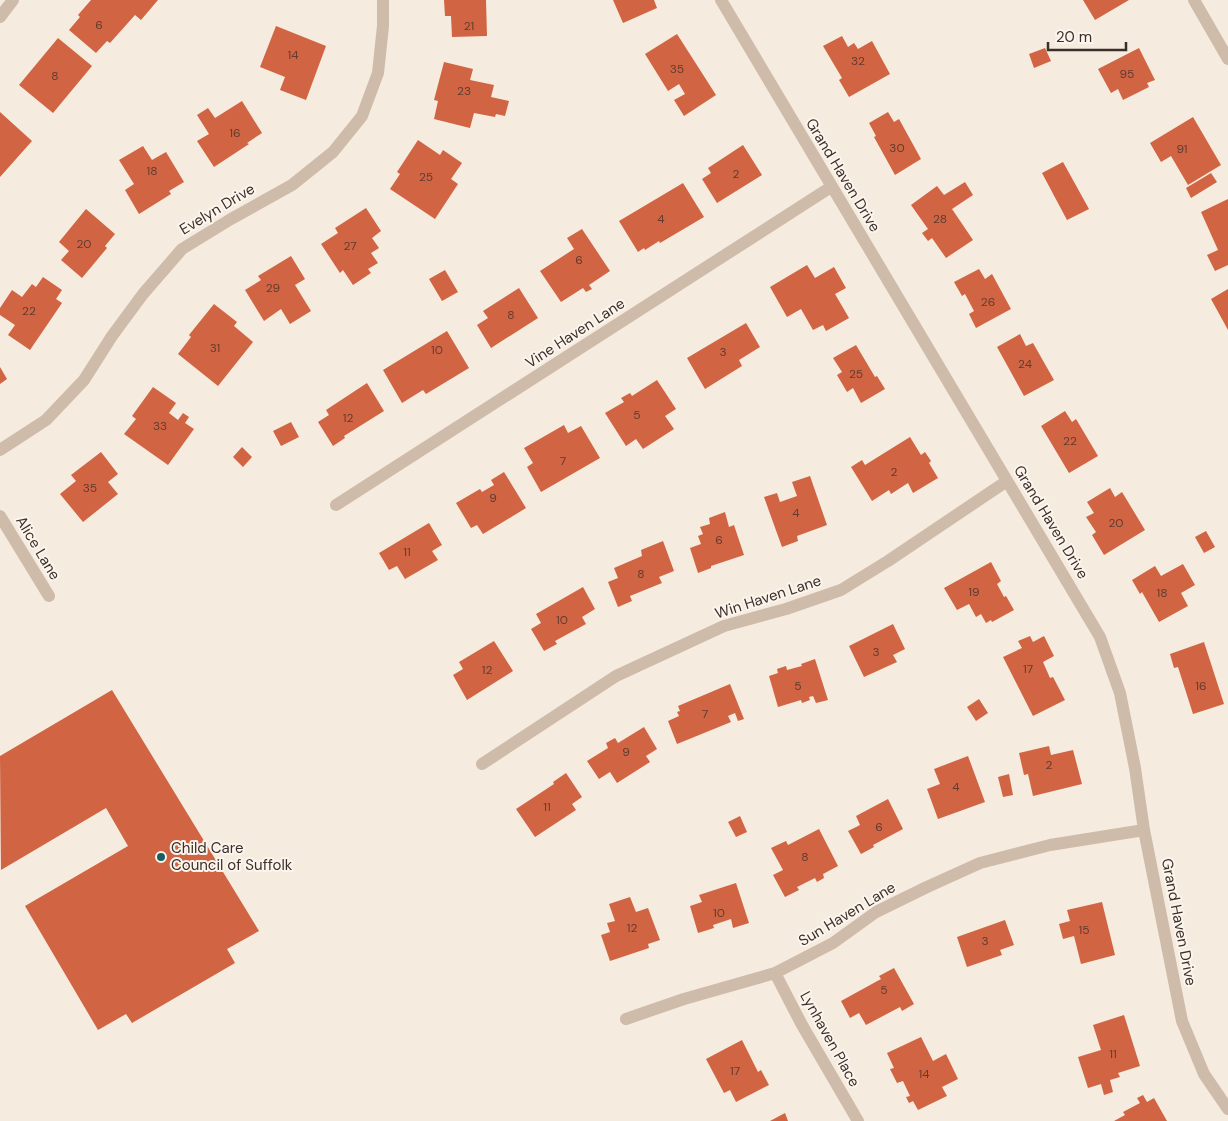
<svg xmlns="http://www.w3.org/2000/svg" width="1228" height="1121" font-family="'DM Sans',sans-serif">
  <rect width="100%" height="100%" fill="#f5ebdf"/>
  <path fill="#d16442" d="M91,0h67l-17,20 -6,-5 -25,28 -3,-2 -11,12 -27,-23 11,-13 -2,-2z
    M444,0h42l1,36 -35,1 -1,-21h-6z
    M613,0h41l3,8 -34,15z
    M1083,0h46l-34,20z
    M276,26l50,20 -20,54 -26,-10 5,-13 -25,-10z
    M677,34l39,61 -32,21 -10,-16 11,-6 -6,-10 -11,7 -23,-37z
    M842,36l6,11 6,-4 4,6 14,-8 18,33 -41,23 -10,-17 3,-2 -19,-32z
    M58,38l34,28 -39,47 -34,-28z
    M1045,48l6,13 -17,7 -5,-14z
    M1139,48l16,32 -8,3 2,4 -26,13 -5,-11 -7,4 -13,-24z
    M444,62l29,7 -3,11 24,5 -3,12 18,4 -4,15 -9,-2 -1,3 -21,-4 -4,15 -36,-9 4,-18 -4,-1z
    M242,101l20,32 -15,10 2,1 -35,23 -17,-26 12,-7 -12,-19 11,-7 7,10z
    M0,112l32,29 -32,36z
    M888,112l6,10 5,-3 22,40 -26,16 -21,-38 2,-1 -7,-13z
    M1193,117l28,48 -33,20 -17,-29 -10,6 -11,-19z
    M418,140l22,15 3,-5 19,13 -11,16 7,5 -23,35 -45,-30 10,-15 -3,-2z
    M743,145l19,30 -45,28 -15,-24 9,-6 -3,-5z
    M143,146l9,14 14,-8 18,30 -15,9 2,3 -32,20 -14,-24 9,-6 -15,-24z
    M1063,162l26,47 -22,11 -25,-47z
    M1211,173l6,9 -26,16 -5,-10z
    M965,182l8,13 -21,14 21,31 -27,18 -14,-20 -4,3 -6,-8 6,-4 -17,-24 26,-19 7,9z
    M683,183l21,34 -44,26 -1,-2 -14,9 -1,-2 -6,4 -19,-31z
    M1228,199v66l-13,6 -8,-16 11,-5 -17,-38z
    M366,208l15,23 -9,7 7,10 -8,5 7,10 -10,6 3,4 -18,12 -10,-15 -3,3 -19,-29 17,-11 -3,-5z
    M86,209l29,25 -10,12 2,2 -25,30 -21,-18 8,-9 -10,-9z
    M582,229l28,42 -21,14 3,4 -6,3 -3,-4 -22,14 -21,-31 34,-22 -7,-11z
    M291,256l14,23 -10,6 16,26 -21,13 -9,-15 -17,12 -19,-31 16,-10 -3,-4z
    M807,265l8,13 19,-11 12,21 -11,6 14,24 -23,13 -3,-6 -10,5 -12,-21 -14,8 -17,-30z
    M979,269l6,10 7,-5 19,35 -35,19 -7,-14 5,-3 -9,-17 -3,2 -8,-14z
    M445,270l13,22 -16,9 -13,-22z
    M43,277l19,13 -6,9 6,4 -32,47 -22,-15 7,-10 -15,-10v-7l12,-18 10,7 10,-13 4,3z
    M519,288l19,30 -47,30 -14,-23 11,-7 -5,-7z
    M1228,289v41l-17,-31z
    M214,304l23,18 -3,4 19,16 -35,44 -40,-32 13,-17 -2,-2z
    M746,323l14,24 -21,13 3,6 -37,23 -18,-31z
    M447,331l22,37 -43,26 -3,-4 -21,13 -19,-33z
    M1020,334l6,12 7,-3 21,37 -30,16 -27,-49z
    M856,345l19,32 2,-1 8,13 -24,14 -8,-15 -6,4 -10,-17 5,-3 -9,-14z
    M0,367l7,12 -7,5z
    M657,380l19,29 -11,7 9,13 -31,20 -7,-10 -10,7 -21,-33 19,-11 -3,-4 9,-5 2,3z
    M367,383l17,28 -40,25 1,2 -12,8 -15,-24 11,-7 -3,-5z
    M153,387l23,16 -7,10 9,7 5,-7 6,4 -4,6 9,6 -26,36 -44,-31 12,-15 -4,-3z
    M1065,411l7,11 4,-3 22,37 -29,17 -28,-47z
    M291,422l8,15 -18,9 -8,-15z
    M564,425l4,8 13,-7 19,32 -59,34 -14,-25 6,-4 -9,-15z
    M910,437l11,18 4,-3 6,9 -2,2 9,15 -25,15 -5,-10 -17,11 -2,-4 -17,11 -21,-34 11,-7 3,5z
    M242,447l10,10 -9,10 -10,-10z
    M101,452l17,22 -10,8 10,12 -35,28 -23,-28 16,-13 -5,-6z
    M504,472l22,36 -43,26 -6,-9 -6,3 -15,-25 24,-14 2,3 12,-7 -3,-5z
    M810,476l17,49 -30,11 1,5 -16,6 -18,-50 13,-4 3,9 17,-6 -5,-14z
    M1110,488l5,9 7,-5 23,38 -41,25 -12,-20 4,-3 -10,-15 8,-4 -7,-11z
    M725,512l4,15 5,-2 10,30 -33,11v2l-13,5 -8,-25 11,-4 -3,-8 5,-2 -3,-7 10,-3 -1,-6z
    M429,523l13,22 -10,6 6,9 -33,19 -8,-13 -8,4 -10,-17z
    M1206,531l9,16 -11,6 -9,-16z
    M663,541l11,30 -15,6 3,6 -32,13 2,5 -14,6 -10,-25 10,-4 -4,-10 28,-12 -1,-6z
    M991,562l10,19 -4,3 7,13 2,-1 8,14 -22,12 -1,-2 -5,3 -5,-9 -5,3 -7,-13 -12,6 -13,-22z
    M1183,564l12,21 -14,8 7,13 -29,16 -17,-30 -2,2 -8,-14 23,-14 6,10z
    M583,587l12,22 -13,8 4,7 -31,17 2,3 -13,7 -13,-22 10,-6 -5,-9z
    M893,624l12,25 -12,6 4,7 -33,15 -15,-31z
    M1030,636l3,6 11,-6 10,20 -11,6 7,16 3,-1 12,23 -32,16 -30,-59 19,-9 -4,-7z
    M494,641l19,30 -46,29 -14,-25 10,-6 -4,-7z
    M1204,642l20,62 -31,10 -15,-47 -4,1 -4,-14z
    M815,659l13,41 -12,3 -3,-7 -4,1 1,3 -8,3 -1,-3 -23,7 -9,-31 9,-3 -1,-4 9,-3 1,4 15,-4 -1,-2z
    M730,684l14,35 -6,2 -3,-8 -7,3 3,6 -54,22 -9,-23 11,-5 -2,-4 3,-1 -2,-5z
    M112,690l147,241 -32,18 8,14 -103,60 -6,-9 -28,16 -73,-124 103,-60 -22,-38 -105,62 -1,-114z
    M979,699l9,14 -12,8 -9,-14z
    M644,727l13,22 -11,7 4,6 -33,21 -7,-11 -11,7 -12,-18 21,-13 -2,-5 9,-5 3,5z
    M1049,746l2,9 22,-5 9,34 -49,12 -5,-22 -4,1 -5,-22z
    M968,756l17,46 -47,17 -11,-30 13,-5 -6,-15z
    M566,773l16,24 -10,7 4,6 -41,27 -19,-28 38,-25 -1,-2z
    M1009,774l4,21 -10,2 -5,-20z
    M888,799l15,30 -30,16 1,2 -13,7 -13,-23 12,-6 -4,-9z
    M740,816l7,16 -11,5 -8,-15z
    M819,829l19,37 -15,8 1,4 -7,4 -2,-4 -18,9 2,3 -14,7 -12,-22 10,-5 -12,-22 15,-7 2,4z
    M736,883l13,40 -16,5 -2,-9 -18,6 1,3 -16,5 -8,-27 12,-4 -3,-7z
    M630,897l6,15 12,-4 12,32 -12,4 1,4 -39,13 -9,-26 9,-3 -3,-9 8,-2 -6,-17z
    M1102,902l13,53 -34,9 -7,-28 -11,3 -4,-15 11,-3 -3,-11z
    M1005,920l9,25 -14,5 2,5 -35,12 -10,-30z
    M894,968l20,36 -12,7 -2,-4 -34,18 -7,-12 -9,5 -9,-17 40,-22 -2,-3z
    M1124,1015l16,51 -22,7 2,4 -10,3 3,12 -9,3 -3,-11 -13,4 -10,-31 23,-7 -8,-25z
    M921,1037l12,24 13,-7 12,25 -16,8 5,9 -29,14 -5,-9 -4,2 -3,-6 4,-1 -7,-15 -6,2 -7,-14 4,-1 -7,-15z
    M742,1040l16,32 3,-2 8,15 -33,17 -6,-12 -6,3 -18,-34z
    M1143,1095l4,7 7,-4 13,23h-53l11,-6 -2,-3 17,-9 -3,-5z
    M785,1113l3,8h-18z"/>
  <g fill="none" stroke-linecap="round" stroke-linejoin="round">
    <path stroke="#cfbba9" stroke-width="12" d="M721,0l379,637 20,56 15,75 9,62 38,191 22,53 24,35
      M1194,0l34,59
      M0,17l13,-17
      M0,450l46,-30 38,-40 28,-44 31,-42 39,-45 49,-30 61,-34 41,-33 29,-36 16,-43 5,-47v-26
      M336,505l495,-318
      M0,516l49,80
      M482,764l134,-88 108,-50 62,-17 55,-19 47,-29 119,-80
      M775,973l27,52 56,96
      M626,1019l58,-20 91,-26 58,-30 43,-31 51,-25 53,-24 70,-18 94,-15"/>
  </g>
  <circle fill="#1b5d62" stroke="#fcf5ed" stroke-width="2" cx="161" cy="857" r="5"/>
  <g text-anchor="middle" stroke-width="4" stroke-linejoin="round" paint-order="stroke">
    <g font-size="12" fill="#613c30">
      <text x="99" y="29">6</text>
      <text x="469" y="30">21</text>
      <text x="293" y="59">14</text>
      <text x="858" y="65">32</text>
      <text x="677" y="73">35</text>
      <text x="1127" y="78">95</text>
      <text x="55" y="80">8</text>
      <text x="464" y="95">23</text>
      <text x="235" y="137">16</text>
      <text x="897" y="152">30</text>
      <text x="1182" y="153">91</text>
      <text x="152" y="175">18</text>
      <text x="736" y="178">2</text>
      <text x="426" y="181">25</text>
      <text x="661" y="223">4</text>
      <text x="940" y="223">28</text>
      <text x="84" y="248">20</text>
      <text x="350" y="250">27</text>
      <text x="579" y="264">6</text>
      <text x="273" y="292">29</text>
      <text x="988" y="306">26</text>
      <text x="29" y="315">22</text>
      <text x="511" y="319">8</text>
      <text x="215" y="352">31</text>
      <text x="437" y="354">10</text>
      <text x="723" y="356">3</text>
      <text x="1025" y="368">24</text>
      <text x="856" y="378">25</text>
      <text x="637" y="419">5</text>
      <text x="348" y="422">12</text>
      <text x="160" y="430">33</text>
      <text x="1070" y="445">22</text>
      <text x="563" y="465">7</text>
      <text x="894" y="476">2</text>
      <text x="90" y="492">35</text>
      <text x="493" y="502">9</text>
      <text x="796" y="517">4</text>
      <text x="1116" y="527">20</text>
      <text x="719" y="544">6</text>
      <text x="407" y="556">11</text>
      <text x="641" y="578">8</text>
      <text x="974" y="596">19</text>
      <text x="1162" y="597">18</text>
      <text x="562" y="624">10</text>
      <text x="876" y="656">3</text>
      <text x="1028" y="673">17</text>
      <text x="487" y="674">12</text>
      <text x="798" y="690">5</text>
      <text x="1201" y="690">16</text>
      <text x="705" y="718">7</text>
      <text x="626" y="756">9</text>
      <text x="1049" y="769">2</text>
      <text x="956" y="791">4</text>
      <text x="547" y="811">11</text>
      <text x="879" y="831">6</text>
      <text x="805" y="861">8</text>
      <text x="719" y="917">10</text>
      <text x="632" y="932">12</text>
      <text x="1084" y="934">15</text>
      <text x="985" y="945">3</text>
      <text x="884" y="994">5</text>
      <text x="1113" y="1058">11</text>
      <text x="735" y="1075">17</text>
      <text x="924" y="1078">14</text>
    </g>
    <g font-size="15" fill="#3c2f2a" stroke="#fcf5ed">
      <text transform="translate(843 175) rotate(59)" y="5">Grand Haven Drive</text>
      <text transform="translate(217 209) rotate(-31)" y="5">Evelyn Drive</text>
      <text transform="translate(575 333) rotate(-33)" y="5">Vine Haven Lane</text>
      <text transform="translate(1051 522) rotate(59)" y="5">Grand Haven Drive</text>
      <text transform="translate(38 548) rotate(59)" y="5">Alice Lane</text>
      <text transform="translate(768 597) rotate(-18)" y="5">Win Haven Lane</text>
      <text transform="translate(847 914) rotate(-31)" y="5">Sun Haven Lane</text>
      <text transform="translate(1179 922) rotate(79)" y="5">Grand Haven Drive</text>
      <text transform="translate(830 1039) rotate(61)" y="5">Lynhaven Place</text>
    </g>
    <g font-size="15" fill="#3c2f2a" stroke="#fcf5ed" text-anchor="start">
      <text x="171" y="853">Child Care<tspan x="171" dy="17">Council of Suffolk</tspan></text>
    </g>
  </g>
  <path d="M1048 42v8h78v-8" fill="none" stroke="#3c2f2a" stroke-width="2.5"/>
  <text x="1056" y="42" font-size="15" fill="#3c2f2a" stroke="#fcf5ed" stroke-width="4" paint-order="stroke">20 m</text>
</svg>
